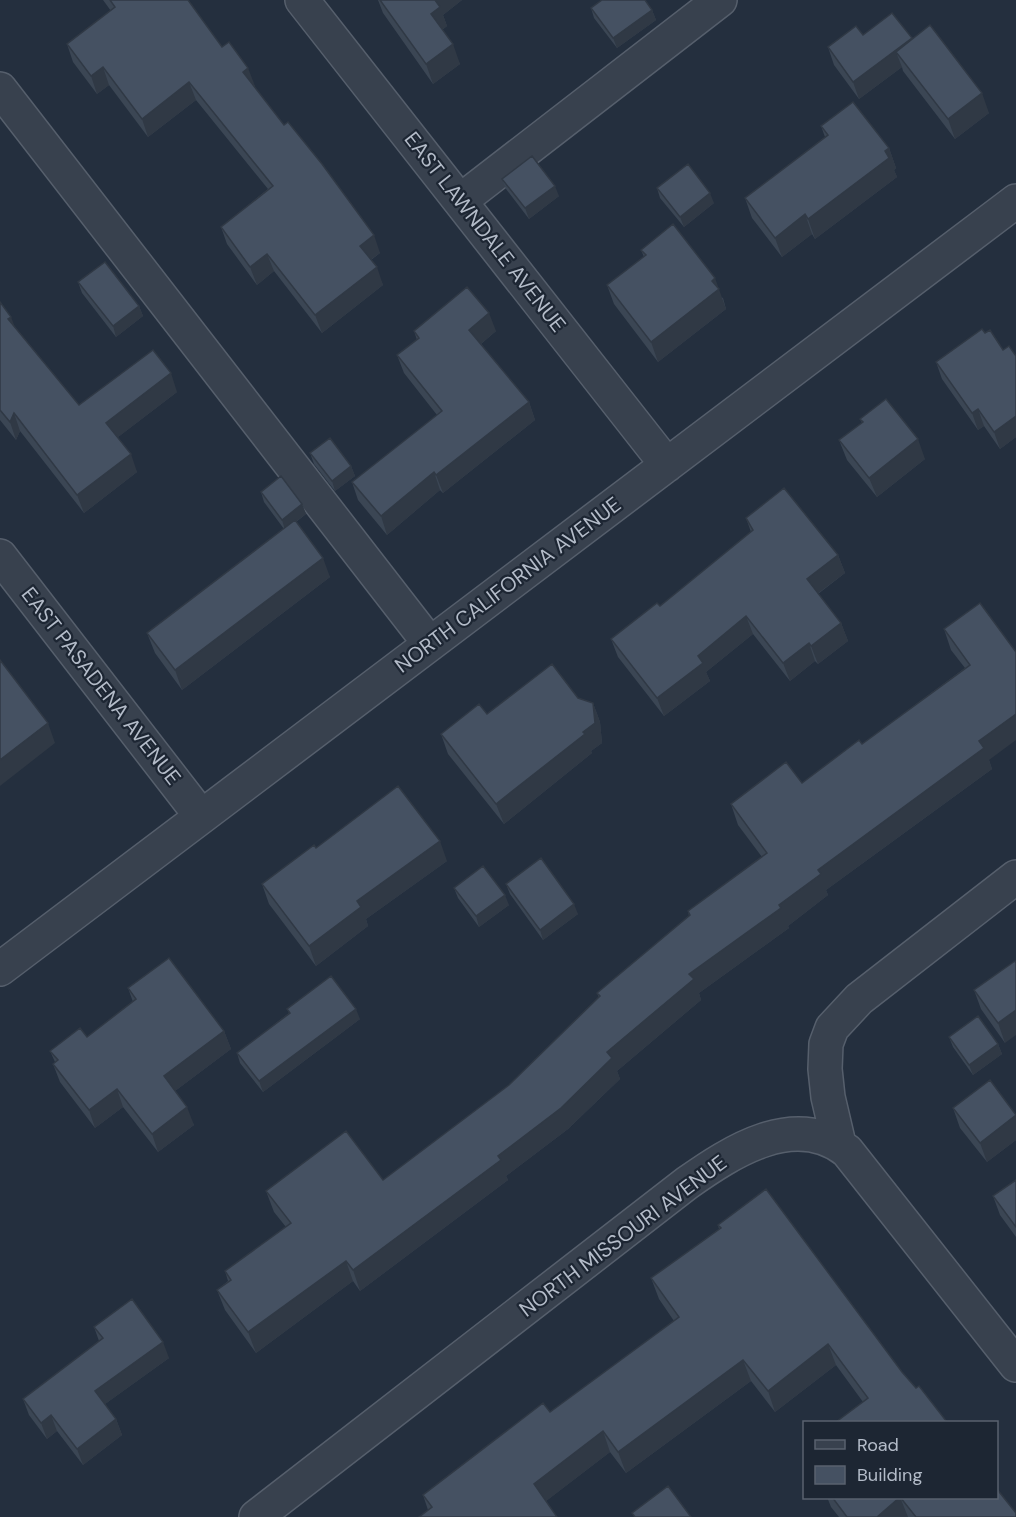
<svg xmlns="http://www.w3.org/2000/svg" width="1016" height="1517" font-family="'DM Sans',sans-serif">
  <rect width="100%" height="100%" fill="#242f3e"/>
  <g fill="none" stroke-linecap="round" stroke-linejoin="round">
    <g stroke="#565f6c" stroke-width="36">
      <path id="minor" d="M302,0l365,465
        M0,89l430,555
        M460,201l260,-201
        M0,556l201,260
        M0,969l1016,-768
        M839,1144l-11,-47 -3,-28 1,-25 6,-16 27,-29 157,-122
        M256,1517l431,-334c44,-31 108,-73 160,-32l169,214"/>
    </g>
    <use href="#minor" stroke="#38414e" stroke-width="33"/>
  </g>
  <path fill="#3b4654" d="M103,0h85l34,47 33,39 -1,1 126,166 -9,7 12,25 -61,48 -48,-62 -17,14 -30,-41 -6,-17 47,-38 -72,-89 -48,37 -39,-52 -12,9 -24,-32 -6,-18 44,-33z
    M378,0h84l-19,15 4,11 -5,4 18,34 -27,20 -50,-71z
    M591,8l61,2 4,10 -39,28 -23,-30z
    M863,35l49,3 77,75 -34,26 -52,-68 -1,-4 -43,32 -25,-34 -6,-18z
    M821,126l68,22 7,20 -2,2 3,7 -82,62 -3,-5 -30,23 -30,-39 -7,-20 80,-61z
    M502,179l57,17 -30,23 -23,-30z
    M657,188l57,15 -30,24 -24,-29z
    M641,250l82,48 3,11 -68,53 -44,-58 -7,-19 37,-28z
    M78,282l61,24 4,10 -27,21 -34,-44z
    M0,302l15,25 64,78 98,-13 -59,45 19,35 -53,41 -64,-82 -4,9 -16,-20z
    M414,331h82l-15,13 48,58 6,18 -92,73 -3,-3 -53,45 -29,-35 -6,-18 85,-67 -33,-42 -7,-18 20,-15z
    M985,333l18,17 13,6v81l-16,12 -16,-23 -6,4 -36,-51 -6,-17z
    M860,419l65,40 -48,38 -30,-37 -8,-20 23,-17z
    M310,453l41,13 4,10 -20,15 -21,-27z
    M261,492l41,12 4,10 -10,8 34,55 -148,113 -27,-37 -8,-20 137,-104 -20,-27z
    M746,518l92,37 7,18 -27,21 23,29 7,18 -30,23 -3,-3 -25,20 -37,-47 -47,38 4,9 -46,35 -46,-59 -7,-18 49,-33 91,-74z
    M980,603l9,157 3,9 -166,121 2,5 -40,31 1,2 -90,65 2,7 -84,71 3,8 -52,50 -62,47 2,4 -148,111 -7,-10 -97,72 -31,-43 -8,-20 11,-9 -3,-10 61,-44 -12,-15 -8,-21 117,-11 126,-95 90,-87 -2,-5 92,-77 -1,-5 74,-54 -24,-32 -7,-21 71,-21 60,-39 103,-76 -14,-18 -7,-21z
    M578,698l15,5 7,19 2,21 -11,8 1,2 -88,71 -56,-70 -7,-20 46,-20z
    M316,848l131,13 -81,58 2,7 -52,40 -47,-62 -7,-20z
    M506,884l72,30 -35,26 -33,-46z
    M454,888l55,17 -30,22 -21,-29z
    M1015,961l-10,82 -24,-34 -7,-19z
    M128,988l96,43 7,18 -56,42 19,34 -36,27 -35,-45 -28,21 -35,-46 -7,-18 2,-2 -5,-11 37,-14 46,-35z
    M287,1009l73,10 -97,73 -23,-29 -3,-10 52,-40z
    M949,1037l49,7 4,10 -29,21 -20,-28z
    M953,1108l63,7v25l-29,22 -27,-34z
    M1016,1180v57l-16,-22 -7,-19z
    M718,1225l184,147 45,50 -84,-20 -27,-37 -61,47 -24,-31 -125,92 -16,-21 -64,49 -118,9 -5,-15 127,-83 124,-91 -15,-22 -8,-21 68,-49z
    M94,1327l75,31 -64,46 11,15 6,16 -39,30 -26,-34 -10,8 -18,-24 -6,-16 76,-58z
    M996,1483l2,4 -1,1 19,29h-177l-8,-10 -4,-10h169z"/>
  <path fill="#303945" d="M434,0h28l-19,15 4,11 -9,7 -7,-19z
    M652,10l4,10 -39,28 -4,-10z
    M912,38l6,17 -22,-3 6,15 -43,32 -6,-17z
    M453,44l7,20 -27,20 -7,-20z
    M103,67l6,18 -12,9 -6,-18z
    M248,68l7,18 -6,4 -6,-18z
    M189,82l7,18 -48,37 -6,-18z
    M982,93l7,20 -34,26 -7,-20z
    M889,148l7,20 -2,2 3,7 -82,62 -7,-20z
    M555,186l4,10 -30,23 -4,-11z
    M710,193l4,10 -30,24 -4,-10z
    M805,214l7,20 -30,23 -7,-19z
    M374,235l6,18 -14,10 -6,-17z
    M267,254l7,17 -17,14 -7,-18z
    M377,267l6,18 -61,48 -7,-18z
    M715,278l11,31 -68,53 -7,-20z
    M139,306l4,10 -27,21 -3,-11z
    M489,313l7,18 -20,17 -7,-18z
    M11,317l7,18 -10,-16z
    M171,373l6,19 -64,49 -7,-18z
    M529,402l6,18 -92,73 -7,-18z
    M978,409l6,17 -6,4 -6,-17z
    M14,413l6,18 -4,9 -6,-18z
    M1016,416v21l-16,12 -6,-17z
    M918,439l7,20 -48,38 -8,-19z
    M131,454l6,18 -53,41 -7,-18z
    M351,466l4,10 -20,15 -3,-10z
    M434,472l6,18 -53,45 -6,-19z
    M302,504l4,10 -21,16 -3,-10z
    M838,555l7,18 -32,24 -6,-18z
    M323,558l7,19 -148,113 -7,-20z
    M746,616l7,18 -47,38 4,9 -46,35 -7,-18 41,-42z
    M841,623l7,18 -30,23 -7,-18z
    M809,643l6,18 -25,20 -7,-18z
    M593,703l7,19 2,21 -11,8 1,2 -88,71 -8,-20 87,-72z
    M1016,714v26l-27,20 3,9 -166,121 2,5 -40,31 1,2 -90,65 2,7 -84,71 3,8 -52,50 -62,47 2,4 -148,111 -7,-21 145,-114 191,-182 90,-69 39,-35 161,-129z
    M48,723l7,20 -55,43v-26z
    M440,841l7,20 -81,58 2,7 -52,40 -7,-20 48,-45z
    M505,895l4,10 -30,22 -3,-11z
    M574,904l4,10 -35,26 -3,-10z
    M356,1009l4,10 -97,73 -4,-11z
    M1016,1010v25l-11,8 -7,-20z
    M224,1031l7,18 -60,45 -7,-18z
    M998,1044l4,10 -29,21 -4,-10z
    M117,1089l6,18 -28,21 -6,-18z
    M187,1107l7,18 -36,27 -6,-18z
    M1016,1115v25l-29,22 -7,-19z
    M346,1261l7,20 -97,72 -8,-21z
    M163,1342l6,16 -68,49 -6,-16z
    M828,1344l8,21 -61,47 -7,-21z
    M743,1360l8,21 -125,92 -8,-21z
    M51,1415l6,16 -10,8 -6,-16z
    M116,1419l6,16 -39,30 -6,-16z
    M603,1431l7,21 -69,53 -7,-21z
    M900,1497l8,20h-31z"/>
  <path fill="#455162" stroke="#303945" stroke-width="1.5" d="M110,0h78l34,47 7,-5 19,26 -5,4 41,53 4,-3 34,42 52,71 -14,11 17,21 -62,48 -48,-61 -17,13 -29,-40 52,-41 -84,-104 -47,37 -39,-52 -12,9 -24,-32 48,-37z
    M380,0h55l5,7 -9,7 22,30 -27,20z
    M602,0h43l7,10 -39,28 -22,-30z
    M892,13l20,25 -59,44 -25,-35 28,-21 7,9z
    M930,25l52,68 -34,26 -52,-67z
    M853,102l36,46 -4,3 4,7 -81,61 -3,-5 -30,24 -30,-40 83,-63 -7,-9z
    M532,156l23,30 -30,22 -23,-29z
    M688,164l22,29 -30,24 -23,-29z
    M673,224l42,54 -3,3 7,8 -68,53 -44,-57 39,-30 -5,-5z
    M105,262l34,44 -26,20 -35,-44z
    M467,287l22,26 -20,17 60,72 -93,73 -2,-3 -53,44 -29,-34 90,-71 -45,-56 22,-17 -5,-7z
    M0,302l11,15 -3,2 71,86 74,-55 18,23 -65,50 25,31 -54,41 -63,-82 -4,9 -10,-12z
    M982,329l3,4 5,-3 13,20 6,-4 7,10v60l-22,16 -16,-23 -6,4 -36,-51z
    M886,399l32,40 -49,39 -30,-38 24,-18 -3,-3z
    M330,438l21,28 -19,15 -22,-28z
    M281,476l21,28 -20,16 -21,-28z
    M784,488l54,67 -31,24 34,44 -30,23 -2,-3 -26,20 -37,-47 -48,40 5,7 -46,35 -46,-59 46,-36 3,3 93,-76 -7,-12z
    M295,520l28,38 -148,112 -28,-37z
    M980,603l36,49v62l-37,27 5,7 -166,122 3,4 -42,31 2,3 -92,66 5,5 -87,73 5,6 -51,50 -63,48 3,4 -148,110 -7,-9 -98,71 -31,-42 14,-10 -6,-9 66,-48 -25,-32 80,-60 37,49 126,-95 91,-89 -3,-3 93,-78 -2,-4 79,-58 -36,-49 55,-42 16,21 57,-43 3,4 108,-79 -26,-36z
    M0,660l48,63 -48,37z
    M552,664l26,34 15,5 2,20 -12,9 2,2 -89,70 -55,-70 38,-30 8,10z
    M398,786l42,55 -83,60 4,6 -52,39 -47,-62 52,-39 2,3z
    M541,858l33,46 -34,26 -34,-46z
    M483,866l22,29 -29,21 -22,-28z
    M169,958l55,73 -60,45 23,31 -35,27 -35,-45 -28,21 -36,-46 5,-4 -8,-9 30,-23 7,9 49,-38 -8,-11z
    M1015,961l1,2v47l-18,13 -24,-33z
    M331,976l25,33 -97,72 -22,-28 53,-40 -3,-4z
    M978,1016l20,28 -29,21 -20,-28z
    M990,1080l26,35 -36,28 -27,-35z
    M1016,1180v47l-23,-31z
    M766,1189l136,183 14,16 3,-2 28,36h-111l32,-24 -40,-54 -60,47 -25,-31 -125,92 -15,-21 -69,53 23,33h-138l13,-10 -9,-12 120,-92 7,9 129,-95 -28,-39 70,-50 -3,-3z
    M132,1299l31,43 -68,49 21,28 -39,30 -26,-34 -10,8 -18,-24 80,-61 -9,-11z
    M668,1486l23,31h-56l-3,-4z
    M996,1488l20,25v4h-100l-16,-20h96z
    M832,1497h68l-23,20h-30z"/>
  <g text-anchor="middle" stroke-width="4.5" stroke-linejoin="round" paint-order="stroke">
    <g font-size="21" fill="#b4bcc9" stroke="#1d2633">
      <text transform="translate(485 232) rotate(52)" y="7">EAST LAWNDALE AVENUE</text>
      <text transform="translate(508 585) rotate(-37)" y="7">NORTH CALIFORNIA AVENUE</text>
      <text transform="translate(101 686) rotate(52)" y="7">EAST PASADENA AVENUE</text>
      <text transform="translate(623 1236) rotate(-37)" y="7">NORTH MISSOURI AVENUE</text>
    </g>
  </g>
  <rect x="803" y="1421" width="195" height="78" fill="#1d2633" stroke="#59626f" stroke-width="1.5"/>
  <rect x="815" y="1440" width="30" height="9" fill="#38414e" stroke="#59626f" stroke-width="1.5"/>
  <text x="857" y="1451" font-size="18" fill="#b4bcc9">Road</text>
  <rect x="815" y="1466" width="30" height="18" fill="#455162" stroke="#59626f" stroke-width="1.5"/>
  <text x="857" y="1481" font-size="18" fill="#b4bcc9">Building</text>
</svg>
